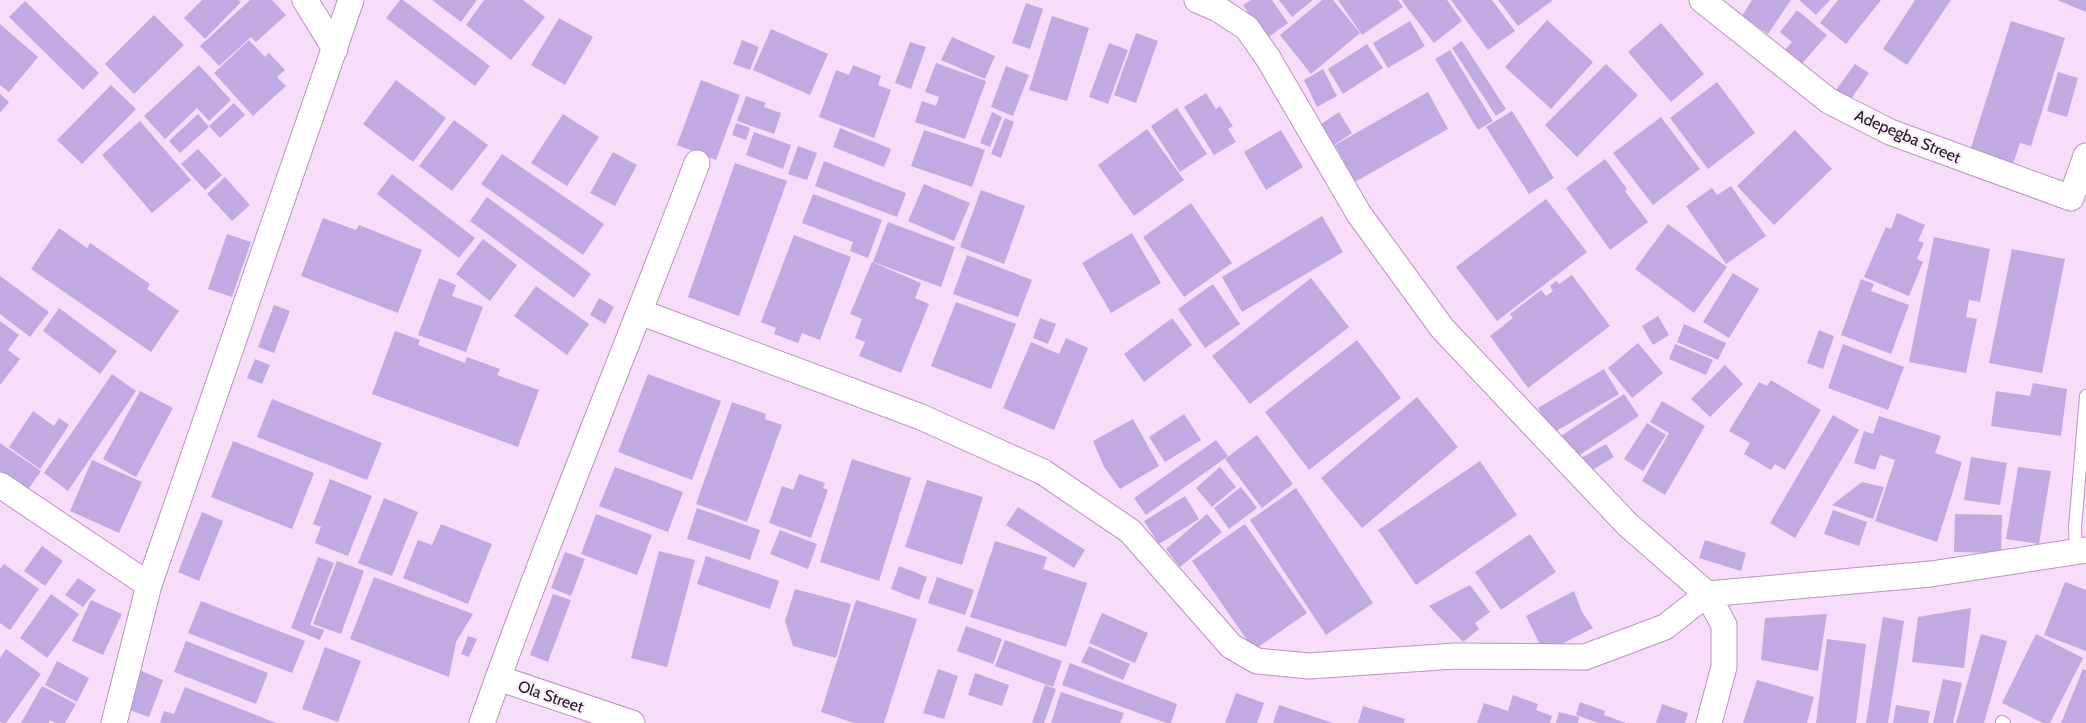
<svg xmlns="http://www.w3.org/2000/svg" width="2086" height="723" font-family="Cabin,sans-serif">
  <rect width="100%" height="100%" fill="#f8ddfb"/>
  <path fill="#c0aae1" d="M202,0h36l3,2 -36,37 -21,-21z
    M250,0h22l14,15 -30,27 -5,-5 -32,29 -19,-20z
    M400,0h3l87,66 -15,20 -89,-68z
    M432,0h45l-16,22z
    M484,0h39l22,17 -34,43 -45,-35z
    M1251,0h21l16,23 -22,16 -23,-34z
    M1279,0h34l-21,17z
    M1322,0h11l27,33 -49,41 -31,-39z
    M1338,0h60l5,7 -41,28z
    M1403,0h44l15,21 -28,22 -32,-42z
    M1451,0h41l23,31 -27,19z
    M1498,0h55l-35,26z
    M1752,0h39l-23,34 -26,-18z
    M1799,0h31l-14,15z
    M1838,0h43l-35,44 -26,-21z
    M1915,0h36l-44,65 -24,-16z
    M2057,0h29v12z
    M25,1l74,72 -16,17 -74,-73z
    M1026,3l17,6 -13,40 -18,-6z
    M1797,10l30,25 -27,31 -17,-14 9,-10 -12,-10z
    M154,15l30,30 -50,49 -29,-30z
    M1052,16l37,12 -22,73 -38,-11z
    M559,18l34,19 -28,48 -34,-20z
    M1547,20l46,42 -42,47 -46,-42z
    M1410,21l15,25 -37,22 -15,-25z
    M2011,21l54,17 -34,108 -11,-3 -7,21 -43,-13z
    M1661,23l43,51 -33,28 -43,-50z
    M0,24l38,33 -29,35 -9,-7z
    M771,29l57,25 -18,41 -57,-25z
    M1136,33l22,8 -22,62 -22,-8z
    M952,37l43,19 -10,23 -44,-19z
    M249,40l16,17 4,-4 16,17 -8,7 9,9 -33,30 -39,-43z
    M742,40l17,7 -9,23 -17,-6z
    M1462,41l44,68 -10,7 -44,-68z
    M910,42l16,5 -15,42 -16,-6z
    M1109,43l19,7 -20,54 -19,-7z
    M1367,44l16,24 -40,26 -15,-25z
    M1450,50l43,71 -15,9 -43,-71z
    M936,63l50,18 -21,58 -50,-17 7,-21 14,5 3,-9 -14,-5z
    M1606,64l32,31 -61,62 -32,-32z
    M1855,64l14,9 -20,29 -14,-11z
    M199,65l32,35 -22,21 -12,-13 -32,31 -21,-23z
    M853,65l28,11 -3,9 13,5 -17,48 -55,-21 17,-47 13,5z
    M1006,66l23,9 -16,41 -22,-9z
    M1323,69l14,27 -20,11 -13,-27z
    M2058,72l20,6 -11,39 -20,-6z
    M396,80l50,38 -33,44 -50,-38z
    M701,80l39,15 -24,65 -39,-15z
    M1717,82l38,51 -47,36 -38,-51z
    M111,85l25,24 -54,55 -25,-24z
    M1428,92l20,37 -93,53 -20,-37z
    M1206,93l10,16 4,-3 13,20 -5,3 8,13 -22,13 -30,-48z
    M0,94l9,8 -9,11z
    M746,96l20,7 -2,4 17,6 -7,21 -37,-13z
    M234,103l11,12 -25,23 -11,-12z
    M1177,108l30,46 -27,18 -29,-46z
    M1512,111l42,67 -25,16 -43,-67z
    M992,112l10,5 -12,30 -10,-4z
    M1339,112l13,21 -21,14 -13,-21z
    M198,114l11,13 -29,26 -11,-12z
    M563,114l36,23 -32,49 -36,-23z
    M1661,117l39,52 -47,36 -40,-52z
    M1005,118l9,4 -13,36 -10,-4z
    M454,120l34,25 -36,46 -33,-25z
    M140,121l51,59 -39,33 -50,-58z
    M736,123l14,5 -4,12 -14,-5z
    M840,128l51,21 -7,18 -51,-20z
    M1147,129l37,51 -50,36 -36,-51z
    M924,130l61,20 -13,37 -61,-21z
    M1281,130l22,37 -37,23 -22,-38z
    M1795,130l37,39 -58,56 -37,-39z
    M754,132l37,13 -8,24 -37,-14z
    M798,146l19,7 -10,27 -19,-6z
    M198,149l24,26 -17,15 -24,-26z
    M613,152l24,13 -22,41 -25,-13z
    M502,154l102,70 -21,31 -102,-71z
    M1605,159l22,30 -2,2 23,31 -38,28 -44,-62z
    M824,161l82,32 -9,24 -82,-31z
    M735,163l52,18 -48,135 -51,-19z
    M392,174l83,64 -16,20 -82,-64z
    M225,177l25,28 -18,16 -25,-27z
    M924,184l46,19 -16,38 -46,-20z
    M1731,186l35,50 -40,28 -40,-58 26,-18 5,7z
    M981,190l44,16 -21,58 -44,-17z
    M813,194l69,26 -14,38 -18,-7 3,-9 -51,-19z
    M487,197l104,77 -17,24 -104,-77z
    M1546,199l41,53 -90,69 -41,-54z
    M1191,203l41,60 -48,34 -41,-60z
    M1897,213l28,12 -7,16 6,2 -7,16 6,3 -14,34 -45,-19 22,-50 5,2z
    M1322,216l21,36 -101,60 -20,-35z
    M323,218l33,12 3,-5 63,25 -24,63 -97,-37z
    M888,222l67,25 -14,40 -68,-25z
    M1668,224l59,43 -33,46 -59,-44z
    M59,228l28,20 3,-5 60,41 -3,5 32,22 -28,41 -120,-83z
    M1132,233l29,50 -50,30 -29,-50z
    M227,234l24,8 -19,55 -24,-8z
    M794,235l57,22 -31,83 -18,-7 -4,10 -24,-9 2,-6 -15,-6z
    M1934,237l56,12 -10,53 -11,-2 -3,17 11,2 -11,54 -57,-11z
    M483,239l34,26 -27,36 -34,-27z
    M2012,249l53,10 -23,114 -53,-10z
    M967,255l65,25 -14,37 -65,-23z
    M872,262l49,21 -6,15 14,6 -28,69 -42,-17 6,-14 -10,-4 7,-19 -12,-5z
    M1733,273l26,16 -30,49 -26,-16z
    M1572,275l38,51 -82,62 -38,-52 23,-18 -3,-4 31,-24 5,6 7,-5 -3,-5 6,-5 3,3z
    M0,276l49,36 -19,25 -30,-23z
    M439,278l17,7 -4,11 31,11 -17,45 -48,-17z
    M1311,278l38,49 -99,77 -38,-48z
    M1861,279l13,5 -3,7 38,14 -18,49 -50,-19z
    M1213,284l27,40 -35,24 -27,-39z
    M536,286l53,38 -22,31 -53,-39z
    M599,298l15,9 -9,17 -15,-9z
    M956,302l60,22 -25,65 -60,-23z
    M274,305l16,6 -16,42 -16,-6z
    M59,308l58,43 -17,23 -57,-43z
    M1658,316l11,19 -16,10 -11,-19z
    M1040,318l16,6 -8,20 -15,-6z
    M1172,318l20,27 -48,37 -20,-28z
    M0,321l19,14 -11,15 12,9 -20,26z
    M1684,324l42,19 -8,17 -41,-18z
    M1819,330l15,6 -11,33 -16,-6z
    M395,331l25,9 -2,5 47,18 2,-6 33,12 -3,6 42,15 -21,57 -146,-53z
    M1066,338l22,10 -34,82 -51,-22 28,-66 28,12z
    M1357,340l44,58 -92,72 -44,-58z
    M1638,343l25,30 -31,25 -24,-30z
    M1675,344l38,16 -7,15 -37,-16z
    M1843,344l61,23 -16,43 -60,-22z
    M255,359l15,6 -8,19 -15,-6z
    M1725,365l18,19 -33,33 -19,-18z
    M1604,369l15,25 -66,39 -15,-25z
    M112,374l24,17 -68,100 -24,-18z
    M648,374l73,27 -29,79 -74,-28z
    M1771,380l50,30 -36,60 -10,-6 -4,6 -27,-16 6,-11 -21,-12 30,-49 8,4z
    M2033,383l34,6 -6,47 -70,-10 5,-35 34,5z
    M140,391l33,17 -37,69 -33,-18z
    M1624,394l15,22 -67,44 -14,-22z
    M1417,397l41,50 -96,81 -41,-50z
    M272,399l110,44 -15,37 -110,-43z
    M1662,401l43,25 -40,69 -23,-14 27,-48 -19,-11z
    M732,402l34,12 -1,5 17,6 -35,97 -51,-18z
    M33,411l21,15 5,-8 10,7 -29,44 -31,-22z
    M1184,414l17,26 -36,22 -16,-25z
    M1833,415l26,15 -64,108 -25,-15z
    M1879,416l62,20 -6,17 27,9 -25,80 -62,-21 20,-61 -15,-5 -5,15 -21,-7 10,-32 9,3z
    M1133,419l26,47 -39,23 -16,-22 -11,-26z
    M1647,423l19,12 -23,36 -19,-12z
    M1257,435l36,49 -31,24 -37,-49z
    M1216,440l12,16 -82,59 -12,-17z
    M233,441l81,32 -22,56 -81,-32z
    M0,443l41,28 -14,20 -27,-19z
    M1606,444l8,13 -25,15 -8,-14z
    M1971,457l36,6 -7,42 -36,-5z
    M852,459l59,19 -32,103 -59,-19z
    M92,460l50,22 -23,51 -49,-22z
    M1480,461l37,54 -101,70 -38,-55z
    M615,467l68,25 -15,40 -69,-26z
    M1220,467l16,20 -24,20 -16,-19z
    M2018,467l33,4 -12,73 -33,-5z
    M799,474l26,9 -2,5 5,2 -17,48 -42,-15 13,-37 11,4z
    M330,479l42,17 -24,60 -33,-13 6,-16 -8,-3z
    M927,480l56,17 -21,68 -57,-18z
    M1862,482l22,5 -11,32 -41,-14z
    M1241,487l16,21 -28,21 -15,-21z
    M1296,488l77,115 -47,32 -76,-115z
    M1185,496l14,23 -40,25 -15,-23z
    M384,498l34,14 -26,64 -34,-13z
    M1018,507l67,43 -11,18 -68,-43z
    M697,508l63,22 -10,30 -63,-21z
    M1833,510l34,12 -8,24 -35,-12z
    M202,512l21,9 -24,60 -21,-9z
    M596,514l56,21 -15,40 -56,-21z
    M1207,514l15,18 -42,35 -14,-18z
    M1955,514l47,1 -1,38 -47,-1z
    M441,524l51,20 -24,60 -65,-26 15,-38 14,5z
    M1245,524l62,89 -53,37 -62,-89z
    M780,530l37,14 -9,25 -38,-15z
    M1530,534l26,38 -55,38 -26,-38z
    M1705,540l41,13 -5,18 -42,-13z
    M995,541l52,16 -4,12 44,14 -21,64 -96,-30z
    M42,546l21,15 -18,25 -21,-15z
    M659,551l36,9 -28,107 -36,-9z
    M565,552l20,7 -14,37 -20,-8z
    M706,556l73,25 -9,28 -73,-25z
    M318,557l16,6 -24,62 14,5 -4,10 -29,-12z
    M337,561l27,10 -23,63 -28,-10z
    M4,564l35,25 -29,41 -10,-7v-54z
    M899,566l28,11 -8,23 -28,-11z
    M374,577l99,37 -17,28 -7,35 -99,-38z
    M937,577l37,13 -9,25 -37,-12z
    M78,578l18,12 -13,17 -18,-12z
    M2065,582l21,8v61l-42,-16z
    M1470,585l20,27 -15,11 4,6 -16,13 -34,-36z
    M795,589l56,15 -15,54 -43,-12 -8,-25z
    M1574,591l8,21 11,16 -49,25 -18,-37z
    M51,594l28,20 -32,44 -27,-20z
    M553,594l18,6 -23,62 -18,-7z
    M91,600l31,14 -19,41 -31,-14z
    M856,600l61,19 -33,104h-30l-33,-11z
    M201,601l104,40 -13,32 -104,-40z
    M1971,608l-7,60 -52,-6 6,-45z
    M1102,613l46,20 -13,30 -46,-20z
    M1827,614l-9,57 -57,-11 4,-42z
    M1883,617l21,4 -16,102h-22z
    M966,626l36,13 -9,25 -36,-13z
    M1981,634l26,7 -23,82h-28z
    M2036,634l47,24 -33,65h-7l-41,-20z
    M468,636l9,3 -8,18 -8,-3z
    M1827,639l39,5 -10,79h-40z
    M1005,640l57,21 -9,26 -58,-21z
    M186,641l82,32 -12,31 -82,-32z
    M1089,646l41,18 -7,16 -42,-18z
    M325,647l36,14 -23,61 -36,-13z
    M6,649l35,25 -35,49h-4l-2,-1v-64z
    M57,661l32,17 -12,24 -32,-17z
    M1070,663l107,41 -6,19h-5l-104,-38z
    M938,669l20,7 -14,43 -21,-6z
    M2083,669l3,1v53h-25z
    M139,670l24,10 -14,37 -25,-9z
    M975,673l34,12 -7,21 -34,-11z
    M1943,679l19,4 -9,40h-20z
    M1757,680l57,17 -7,26h-64z
    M1045,685l11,4 -12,34h-12z
    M42,686l34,18 -11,19h-10l-5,-3 -1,3h-28z
    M185,687l91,36h-116l4,-12 10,3z
    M1061,692l63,21 -4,10h-69z
    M1236,693l28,10 -7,20h-32z
    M1513,695l25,9 -2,6 16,6 -2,7h-73l7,-20 24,8z
    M1580,702l25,9 -1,4 22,8h-28l-22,-8z
    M1662,704l26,9 -3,10h-29z
    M1279,705l54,18h-60z
    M1896,705l34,6 -2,12h-35z
    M1363,706l42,13 -1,4h-46z
    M1559,712l20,5 -1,6h-22z"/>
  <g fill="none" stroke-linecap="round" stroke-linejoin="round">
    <g stroke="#bc92c1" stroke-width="14">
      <path id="lane" d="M2076,551l-1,-23 11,-132
        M2002,722l2,1"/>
    </g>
    <g stroke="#bc92c1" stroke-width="27">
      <path id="street" d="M305,0l30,49
        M1197,0l21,9 29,19 21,30 91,156 83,114 185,196 80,70 224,-20 155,-24
        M1702,0l127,101 61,31 181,66 15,-42
        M640,312l281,105 122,55 87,59 101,115 26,15 52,5 146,-10 130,1 80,-30 42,-33 17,31v42l-15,56
        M0,485l149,100
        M498,678l134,45
        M114,723l35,-138 202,-585
        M482,723c67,-189 144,-373 215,-560"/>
    </g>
    <use href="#lane" stroke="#fff" stroke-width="12"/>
    <use href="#street" stroke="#fff" stroke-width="25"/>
  </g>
  <g text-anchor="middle" stroke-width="4.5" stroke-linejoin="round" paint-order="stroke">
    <g font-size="16" fill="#261628" stroke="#faf1fb">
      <text transform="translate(1908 136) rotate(23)" y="6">Adepegba Street</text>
      <text transform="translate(551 696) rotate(19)" y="6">Ola Street</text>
    </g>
  </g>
</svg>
